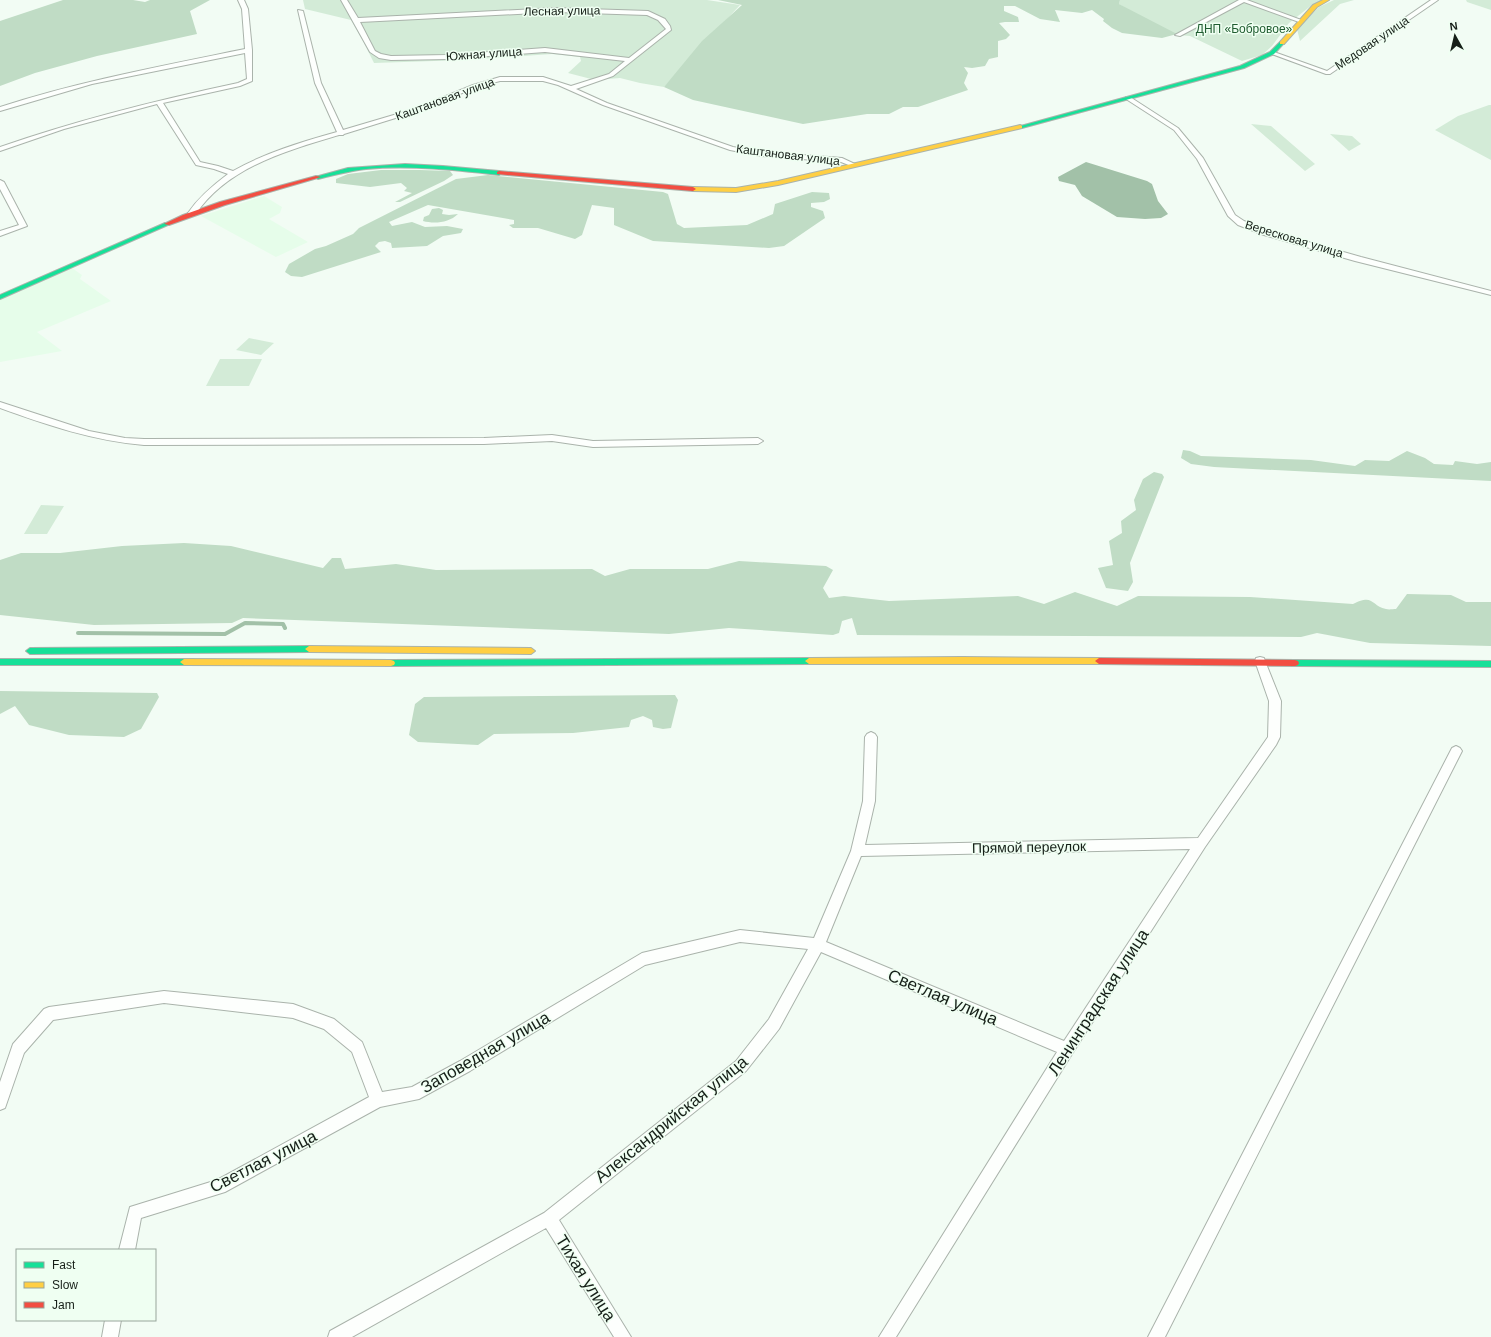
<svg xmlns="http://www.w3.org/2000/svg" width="1491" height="1337" font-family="Arial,sans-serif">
  <rect width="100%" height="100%" fill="#f2fcf4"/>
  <path fill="#e6fdea" d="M264,196l18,11 -2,6 -11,6 39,23 -32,15 -75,-41z
    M72,268l10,7 -2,4 31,22 -74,31 25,19 -62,11v-62z"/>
  <path fill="#d3ebd7" d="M303,0h404l33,5 -76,82 -24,-4 -20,-5 -25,2 -27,-7 13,-12 -1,-4 -28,-3 -88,6 -90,3 -11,-22 -12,-21 -46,-11z
    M1120,0h202l-10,5 -23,18 -17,23 -10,9 -20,6 -52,-25 -25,-2 -46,-30z
    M1334,0h20l-14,4 -40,37 -3,-12 22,-22z
    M1466,0h25v10l-24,-8z
    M1489,105h2v55l-56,-30 23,-14z
    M1251,124l20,2 44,38 -10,7z
    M1330,134l22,2 9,8 -12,7z
    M249,338l25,5 -13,12 -25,-5z
    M220,359h42l-13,27h-43z
    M41,505l23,1 -17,28h-23z"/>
  <path fill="#c0dcc5" d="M63,0h70l12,2 5,-2h60l-20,11 7,23 -100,22 -62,17 -35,13v-65z
    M718,0h402l-1,4 58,30 -15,4 -40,-5 -10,-5 -9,-7 1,-2 -12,-9 -10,3 -27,-3 5,12 -20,-3 -25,-13h-11v5l14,6 1,5h-14l-6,1 11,12 -4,4 -8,2v16l-9,2 -4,7 -13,2 -8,-1 4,6 -4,10 4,7 -50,17h-15l-14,7h-22l-64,10 -110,-24 -29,-13 38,-46 40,-36z
    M381,170h39l30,1 3,4 -9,6 -44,21h-5l17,-9 -8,-2 3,-3 -6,-5 -31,4 -34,-4v-4l12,-5z
    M488,175l175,17 5,2 9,30 7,4 63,-3 26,-11 2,-10 37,-12 17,1 1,6 -6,3 -13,1v4l12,4 2,7 -41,28 -15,2 -116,-7 -39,-16v-17l-22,-3 -10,30 -7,4 -37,-11h-25l-4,-3 5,-1v-4l-86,-15 -39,17 3,4 20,-4 13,5 22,-1 16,3 -2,4 -18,3 -16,10 -35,2 -1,-5 -6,-2 -6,1 -4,4 6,6 -79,25 -11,-1 -6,-4 4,-8 26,-15 11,-3 27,-12 6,-6 97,-49z
    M439,208l4,2 -1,4 7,1 9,-1c-9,9 -24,10 -35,7l1,-4 5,-2 3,-6z
    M1183,450l7,1 11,5 110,4 44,6 10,-6 24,1 18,-10 18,7 9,6 19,1 2,-4 22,3 14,-2v19l-277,-14 -23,-3 -10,-6z
    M1154,472l8,2 2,3 -34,86 3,19 -5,9 -22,-3 -8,-20 15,-3 -4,-24 13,-8 -1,-12 15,-11 -2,-10 9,-21z
    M184,543l47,3 92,22 9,-10h9l4,11 51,-5 40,6 156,-1 13,7 25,-7h78l31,-8 87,5 7,4 -10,18 6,10 15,-2 45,5 129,-5 26,8 31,-12 42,14 21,-10 112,1 103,7c21,-11 18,2 33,5 3,1 7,0 10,0l11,-15 44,1 15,7h25v44l-121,-3 -53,-10 -16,4 -444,-2 -5,-17 -10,3 -3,12 -6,2 -104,-7 -60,6 -426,-16 -11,5 -138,2 -94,-10v-55l21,-7h39l62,-7z
    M0,691l157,2 2,4 -18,32 -17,8 -55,-2 -40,-10 -14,-19 -15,8z
    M675,695l3,5 -7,28 -8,1 -10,-2 -1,-7 -9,-4 -12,4 -2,7 -56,6 -79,1 -16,11 -60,-3 -9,-7 6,-31 9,-7z"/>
  <path fill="#a2c1a8" d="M1086,162l61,19 5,3 6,17 10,13 -7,4 -16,1 -28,-2 -35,-21 -7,-11 -16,-4 -1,-4z"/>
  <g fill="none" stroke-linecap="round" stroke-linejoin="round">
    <path stroke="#a2c1a8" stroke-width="4" d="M78,633l147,1 20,-11 38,1 2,4"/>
    <g stroke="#aab3ab" stroke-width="2">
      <path id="street" d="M238,0h6l4,9 4,41v31l-12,5 -77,17 37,59 18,4 15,5c32,-18 68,-29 104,-39l-22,-49 -17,-73 5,1 18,72 22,47 71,-21 59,-24 27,-8h43l28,9 38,-12 16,-13 -80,-9 -98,7 -56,1 -12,-2 -9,-6 -29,-52h6l11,18 198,-10 92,3 17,8 5,7 1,4 -58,46 -37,13 31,14 126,44 28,5 81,6 15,7 -3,2 -13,-5 -80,-6 -31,-6 -127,-45 -45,-20 -15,-4h-43l-23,6 -59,24 -74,23 -1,1h-4c-53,16 -112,32 -144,80h-3l-4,-2c11,-16 24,-27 40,-39l-14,-5 -18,-4 -39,-61 -93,25 -64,22v-4c78,-27 158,-47 238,-64l9,-4 -2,-26 -153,31 -92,27v-4c80,-26 162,-41 245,-58l-3,-40zM556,12l91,3 11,5 8,9 -37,29 -84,-10 -98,7 -56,1 -10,-2 -6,-3 -15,-29z
        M1239,0h8l57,21 -5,1 -55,-20 -64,34 -5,-1z
        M1431,0h7l-108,74h-4l-57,-21 5,-1 53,19z
        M1126,97h4l48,31 25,30 32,57 9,6 26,10 91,26 130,34v4l-136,-34 -91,-26 -26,-10 -10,-9 -31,-57 -23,-29 -48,-31z
        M0,180l4,2 23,44 -27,10v-5l19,-6 -19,-36z
        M0,402l89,29 36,7 19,1 340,-1 68,-3 41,6 165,-3 5,3 -5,3 -165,3 -41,-6 -68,3 -340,1c-50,-4 -97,-20 -144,-37z
        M1260,657l4,1 1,3 16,40 -1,36 -4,8 -71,102 -133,207 -176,283h-17l178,-285 -236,-100 -42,77 -33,42 -187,149 72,117h-17l-68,-109 -194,109h-24l2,-6 214,-118 192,-152 33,-42 39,-70 -68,-7 -95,23 -175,106 -51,28 -39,8 -155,85 -84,26 -6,32h-16l11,-43 87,-27 152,-83 -17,-45 -28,-23 -31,-11 -129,-15 -111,17 -29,33 -19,55 -5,2v-28l13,-38 31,-35 5,-2 115,-16 129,13 41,15 28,23 20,50 30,-5 48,-26 182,-108 98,-23 74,8 37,-87 12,-50 2,-64 2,-3 4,-2 4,2 2,3 -2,64 -10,44 333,-7 70,-101 1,-36 -14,-40 1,-3zM1190,849l-126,192 -238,-99 35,-86z
        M1456,746l4,2 2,3 -297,586h-17l304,-589z
        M105,1320h16l-3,17h-16z"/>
    </g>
    <g stroke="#aab3ab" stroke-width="2">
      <path id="fast" d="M1280,42l4,1 -10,11 -30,14 -222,60 -5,-1 223,-61 30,-14z
        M405,164l38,2 56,5 3,2 -3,2c-44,-5 -88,-10 -133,-6 -16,2 -32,6 -48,10l-3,-2 33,-9z
        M165,223l5,1 -170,75v-4z
        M309,646l4,3 -4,3 -279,2 -4,-3 4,-3z
        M809,658l4,3 -4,3 -418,2 -3,-1 -1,-2 1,-2 3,-1z
        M0,659h184l4,3 -4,3h-184z
        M1295,660l196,1v6l-196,-1 -3,-1 -1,-2 1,-2z"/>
    </g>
    <g stroke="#aab3ab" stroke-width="2">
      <path id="slow" d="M1323,0h6l-12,7 -33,37h-4v-2l33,-37z
        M1020,125l2,1v2l-244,57 -42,7 -43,-1 -3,-2 3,-2 43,1 42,-7z
        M309,646l222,2 4,3 -4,3 -222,-2 -4,-3z
        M962,657l137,1 4,3 -4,3h-290l-4,-3 4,-3z
        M184,659l207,1 3,1 1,2 -1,2 -3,1 -207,-1 -4,-3z"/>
    </g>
    <g stroke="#aab3ab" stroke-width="2">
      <path id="jam" d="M499,171l194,16 3,2 -3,2 -196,-17v-2z
        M316,176l5,1 -96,28 -56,20 -5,-1 19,-9 37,-13z
        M1099,658l196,2 3,1 1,2 -1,2 -3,1 -196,-2 -4,-3z"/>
    </g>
    <use href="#street" fill="#fdfffd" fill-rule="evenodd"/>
    <use href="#fast" fill="#16e098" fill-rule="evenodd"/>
    <use href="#slow" fill="#ffcf43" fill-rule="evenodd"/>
    <use href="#jam" fill="#f24e42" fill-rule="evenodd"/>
  </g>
  <g text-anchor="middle" stroke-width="3" stroke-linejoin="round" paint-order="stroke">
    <g font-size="12" fill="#161f18" stroke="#effff2">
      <text transform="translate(562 11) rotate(-1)" y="4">Лесная улица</text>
      <text transform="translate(1372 43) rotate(-34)" y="4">Медовая улица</text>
      <text transform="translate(484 54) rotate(-4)" y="4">Южная улица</text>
      <text transform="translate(445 99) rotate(-20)" y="4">Каштановая улица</text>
      <text transform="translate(788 155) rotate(7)" y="4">Каштановая улица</text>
      <text transform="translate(1294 239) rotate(17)" y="4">Вересковая улица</text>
    </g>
    <g font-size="12" fill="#205d31" stroke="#effff2">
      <text x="1244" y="33">ДНП «Бобровое»</text>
    </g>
    <g font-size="14" fill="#161f18" stroke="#effff2">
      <text transform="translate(1029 847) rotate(-1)" y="5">Прямой переулок</text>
    </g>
    <g font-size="17" fill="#161f18" stroke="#effff2">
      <text transform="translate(943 997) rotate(23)" y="6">Светлая улица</text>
      <text transform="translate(1098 1002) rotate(-57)" y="6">Ленинградская улица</text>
      <text transform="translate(485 1052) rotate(-30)" y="6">Заповедная улица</text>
      <text transform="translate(671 1119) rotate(-39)" y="6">Александрийская улица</text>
      <text transform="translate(263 1161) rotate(-27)" y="6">Светлая улица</text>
      <text transform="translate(586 1278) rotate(58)" y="6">Тихая улица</text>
    </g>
  </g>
  <rect x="16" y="1249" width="140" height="72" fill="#effff2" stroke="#98a59b"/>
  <rect x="24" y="1262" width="20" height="6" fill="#16e098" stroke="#98a59b"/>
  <text x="52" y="1269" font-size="12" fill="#161f18">Fast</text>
  <rect x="24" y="1282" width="20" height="6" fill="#ffcf43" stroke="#98a59b"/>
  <text x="52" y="1289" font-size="12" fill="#161f18">Slow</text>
  <rect x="24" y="1302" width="20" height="6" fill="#f24e42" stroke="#98a59b"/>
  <text x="52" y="1309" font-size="12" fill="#161f18">Jam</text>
  <g transform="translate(1455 36) rotate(352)" stroke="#effff2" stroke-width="3" paint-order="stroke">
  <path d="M0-3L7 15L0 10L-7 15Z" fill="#161f18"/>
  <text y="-6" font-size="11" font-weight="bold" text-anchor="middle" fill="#161f18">N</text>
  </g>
</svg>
